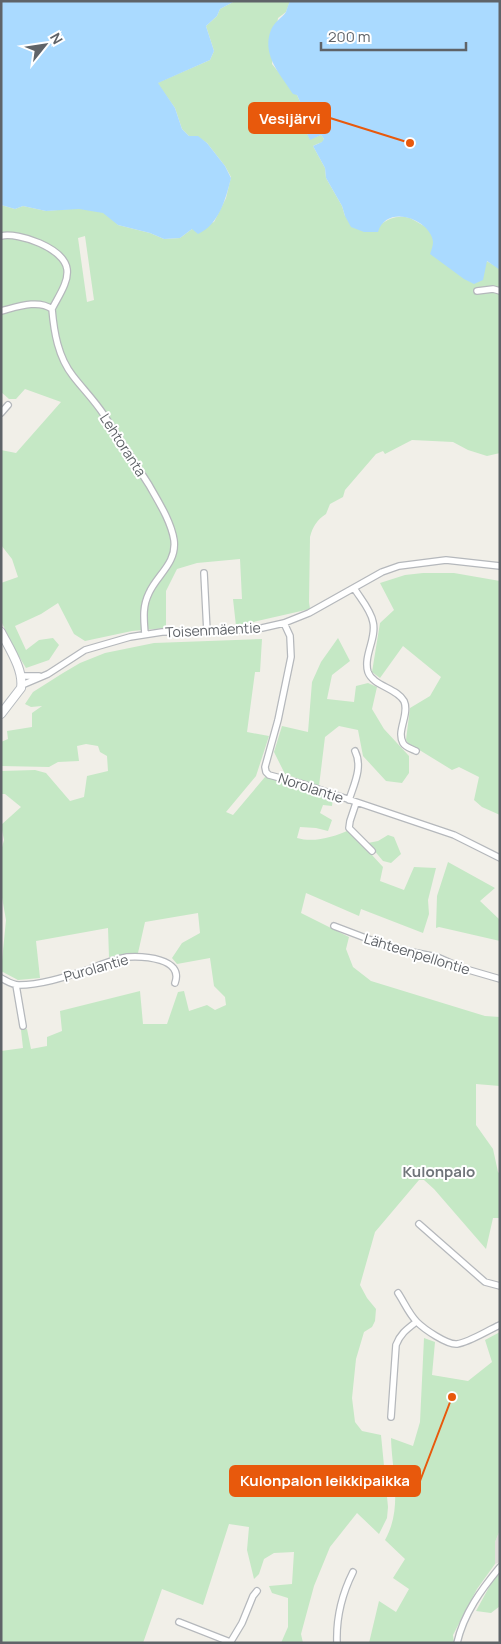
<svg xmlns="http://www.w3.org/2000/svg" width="501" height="1644" font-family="Manrope,sans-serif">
  <rect width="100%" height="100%" fill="#f1efe8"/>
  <path fill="#e0deda" d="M500,1530v32l-5,2v-22z"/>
  <path fill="#c5e8c5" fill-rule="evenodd" d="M235,1h55l-4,11 -8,6 -6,46 25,31 5,11c-3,11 3,23 8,33l11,-4 3,4 -1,3 -6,2 -4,2 12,22 1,10 16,28 3,10 35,9c10,-8 19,-10 30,-7l87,49 3,3v183l-13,3 -19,-6 -15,-8 -41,-2 -27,14 -2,-3 -7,3 -31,36 -2,7 -13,7 -4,10c-9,6 -13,12 -16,23l-1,65 1,7 -74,17 -3,-27h9l-2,-40 -43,4 -20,6 -11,22v37l-34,3 -47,10 -11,-7 -16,-31 -17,11 -26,12 11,24 13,-10 14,-2 6,7 -10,15 -23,8 -11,-18 -14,-29v-38l17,-6 -6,-18 -11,-14v-95l15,3 45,-51 -36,-13 -9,10h-7l-8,-7v-187l14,4 8,-3 23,5 58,-5 14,19 32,8 14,6 16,-1 12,-9 22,-7 12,-24 5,-21 -6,-11 -18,-23 -9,-6 -9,-1 -7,-7 -7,-21 -18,-25 53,-23 4,-9 -8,-25 11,-10 3,-7zM85,236l9,64 -7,2 -9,-64z
    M423,573h31l46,8v234l-18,-8 -8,-7 5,-23 -20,-10 -7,3 -44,-27 -2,-3 4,-32 20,-12 11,-19 -38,-31 -23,32 -8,-6 8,-49 14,-13 -14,-27 25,-8z
    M338,638l12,23 -18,14 -5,24 27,3 2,-16 12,-3 9,4 -5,22 12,20 25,27v17l-7,10 -16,-2 -23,-25 -5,-26 -19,-4 -14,11 -6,49 -34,-12 -11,-22 8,-26 26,6 4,-50 9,-20z
    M262,639l-2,33h-5l-8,60 22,4 -13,40 -30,36 7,3 32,-38 34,9 34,12 -1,8 -9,-1 -3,8 12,7 -4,11 -12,-3 -16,-1 -3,11c17,5 37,-1 52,-8l34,37 -3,14 24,9 10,-23 22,1 -8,32 1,14 -6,19 -62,-24 -2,7 -53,-23 -5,20 48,24 -3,12 7,18 18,14 114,35 15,1v69l-24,-2v41l17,24 5,23 2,2v44h-7l-7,31 -52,-60 -10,-9h-5l-44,52 -15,53 7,13 9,11 -1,12 -3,6 -8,5 -8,27 -4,39 3,24 7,9 19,4 7,72 -1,11 -8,16 -22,-21 -27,34 -16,39 -13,48 2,9h-22l7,-16v-29l-16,-5 -3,-7 23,-2 2,-32 -20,1 -10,6 -5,15 -5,5 -7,-29 2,-23 -20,-3 -26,81 -41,-16 -19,54h-142v-592l22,-3 -2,-18 6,-1 4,20 16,-3v-9l15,-6 -2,-20 80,-20 3,33h24l11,-32 6,-1 5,20 18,-6 8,5 11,-5 -1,-8 -11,-11 -4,-28 -33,6 -5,-6 10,-15 18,-10 -2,-20 -53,9 -7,31 -29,4 -1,-29 -72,13 4,37 -22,2 -17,-9 5,-51 -5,-28v-41l3,-11 -3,-15 20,-18 -16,-13h-4v-23l34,-1 11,3 24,28 14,-4 3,-21 21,-5 -1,-15 -7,-4 -2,-6 -12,-2 -9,2 2,15 -21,1 -9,5 -48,-1v-24l7,-3 -1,-8 25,-4v-14l10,-7 -11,1 -6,-3 8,-12 30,-19 17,-10 25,-10 49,-10z
    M388,835l6,2 7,17 -10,9 -8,-2 -15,-18 10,-2z
    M448,862l47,26 -15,13 20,19v21l-61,-14 -3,1 1,-32z
    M500,1332v198l-5,12v22l-18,25 -24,46 1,8h-85l10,-42 17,11 13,-23 -16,-11 12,-19 -20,-19c18,-32 7,-67 6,-102l22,8 7,-24 4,-84 11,4 -3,33 36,6 24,-19 -7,-22z
    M500,1573v33l-9,7 -15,-2 17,-31z"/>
  <path fill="#aadaff" d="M1,1h234l-15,8 -3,7 -11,10 8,25 -4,9 -52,23 17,25 7,21 7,7h9l9,7 18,23 6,12c-5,20 -12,47 -33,56l-6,-5 -12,9 -16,1 -14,-6 -32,-8 -15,-12 -24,-4 -33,2 -23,-5 -8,3 -14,-4z
    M290,1h210v269l-13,-9 -4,19 -9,4 -10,-5 -34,-25c1,-3 3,-8 3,-12 -2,-22 -46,-39 -55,-10h-14l-13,-5 -6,-11 -3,-10 -16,-28 -1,-10 -12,-22 9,-4 2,-3 -3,-4 -11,5c-5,-11 -11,-23 -8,-34l-5,-11 -4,-1c-12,-19 -32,-39 -22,-64 3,-8 11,-12 15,-18 1,-3 2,-7 4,-11z"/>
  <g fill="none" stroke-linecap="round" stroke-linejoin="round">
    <g stroke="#b5b8bc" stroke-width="8">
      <path id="street" d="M1,236c18,-4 63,12 66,33 2,13 -9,28 -15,40
        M477,291l16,-2 7,2
        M1,311c16,-4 37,-12 51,-2 2,23 6,48 21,67 10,13 22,25 31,39 15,23 30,47 45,70 9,16 22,36 25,55 3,23 -17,35 -25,53 -7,14 -5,27 -4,41
        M1,413l7,-8
        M204,573l3,59
        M354,588c6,10 17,22 19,34 4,16 -10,34 -5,50 5,14 29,16 36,29 6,13 -8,30 -1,42 2,4 9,6 13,8
        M284,623l6,13 1,21 -13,63 -13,47 1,5 3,3 34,9 151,51 46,23
        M21,676h18
        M22,685l26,-11 37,-24 45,-13 32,-5 78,-2 22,-2 22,-5 25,-10 73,-41 17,-6 47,-6 54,6
        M349,800c5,-16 14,-33 6,-49
        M356,803l-6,18 -1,7 23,23
        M334,926l58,22 45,9 25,11 38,11
        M1,978c6,3 11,7 18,7 23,0 49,-9 71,-16 12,-5 25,-10 37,-12 16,-1 57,1 48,26
        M16,985l7,41
        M419,1224l66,58 15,4
        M398,1293c6,9 11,21 19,29 7,7 30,23 40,22 13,-2 31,-14 43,-19
        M391,1417l5,-72c4,-11 11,-16 20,-23
        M179,1622l51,20
        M230,1643l12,-20 11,-27 4,-5
        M337,1643c-1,-26 5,-49 16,-71
        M457,1643c7,-30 24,-53 43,-76"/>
    </g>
    <g stroke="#b6babf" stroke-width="10">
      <path id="secondary" d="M1,632c8,16 23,38 20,56l-20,26"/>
    </g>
    <use href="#street" stroke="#fff" stroke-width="5.5"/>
    <use href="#secondary" stroke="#fff" stroke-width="8"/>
  </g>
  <g text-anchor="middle" stroke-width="4" stroke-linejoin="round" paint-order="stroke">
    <g font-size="14" fill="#5f6368" stroke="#fff">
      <text transform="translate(123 445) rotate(57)" y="5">Lehtoranta</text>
      <text transform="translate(213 630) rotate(-3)" y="5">Toisenmäentie</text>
      <text transform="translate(311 788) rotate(18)" y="5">Norolantie</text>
      <text transform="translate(417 954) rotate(17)" y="5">Lähteenpellontie</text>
      <text transform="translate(96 968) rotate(-16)" y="5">Purolantie</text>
    </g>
    <g font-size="15" font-weight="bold" fill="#70757a" stroke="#fff">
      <text x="439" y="1177">Kulonpalo</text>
    </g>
  </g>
  <path fill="none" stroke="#e8590c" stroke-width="2" d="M410 143L330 118M452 1397L420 1481"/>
  <g fill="#e8590c" stroke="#fff" stroke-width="2">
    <circle cx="410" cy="143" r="5"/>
    <circle cx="452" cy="1397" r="5"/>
  </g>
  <g fill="#e8590c" stroke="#e8590c" stroke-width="2">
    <rect x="249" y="103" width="81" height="30" rx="5"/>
    <rect x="230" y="1466" width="190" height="30" rx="5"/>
  </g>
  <g font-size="15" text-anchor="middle" font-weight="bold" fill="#fff">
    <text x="290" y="124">Vesijärvi</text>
    <text x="325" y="1486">Kulonpalon leikkipaikka</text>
  </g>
  <rect width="501" height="1644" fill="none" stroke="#5f6368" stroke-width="5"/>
  <g transform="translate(45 45) rotate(60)" stroke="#ffffff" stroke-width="4" paint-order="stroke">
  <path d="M0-4L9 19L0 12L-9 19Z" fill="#5f6368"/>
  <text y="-8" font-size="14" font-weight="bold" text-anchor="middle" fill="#5f6368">N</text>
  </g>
  <path d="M321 42v8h145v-8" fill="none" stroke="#5f6368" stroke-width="2.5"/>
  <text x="328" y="42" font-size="15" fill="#5f6368" stroke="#ffffff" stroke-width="4" paint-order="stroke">200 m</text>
</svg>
